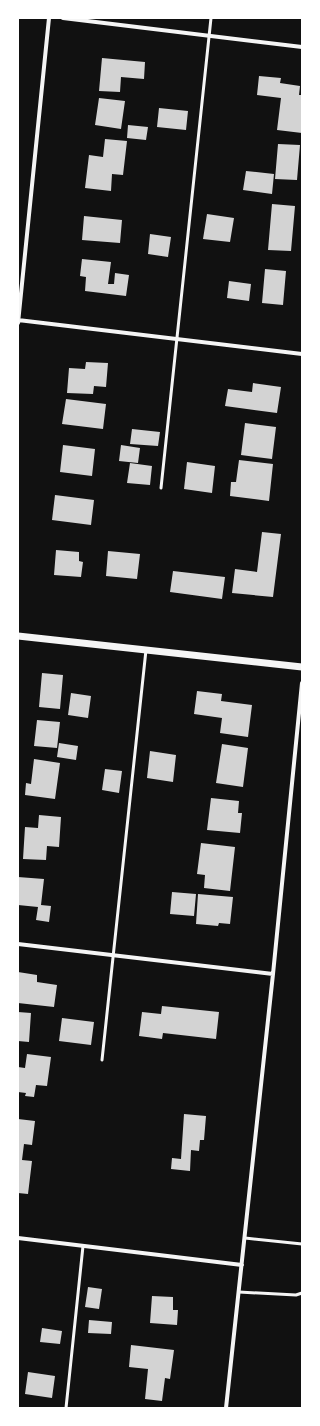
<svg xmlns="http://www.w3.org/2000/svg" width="320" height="1426" font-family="'Space Grotesk',sans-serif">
  <rect width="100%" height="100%" fill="#111"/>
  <path fill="#d3d3d3" d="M102,58l43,4 -1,17 -23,-2 -1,15 -21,-1z
    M259,76l22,2 -1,5 20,3 -1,9h3v38l-25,-3 4,-32 -24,-3z
    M99,98l26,3 -4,28 -26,-4z
    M159,108l29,3 -2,19 -29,-3z
    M128,125l20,2 -2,13 -19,-2z
    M105,139l22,2 -4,34 -11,-1 -1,17 -26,-3 4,-33 14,2z
    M278,144l22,1 -3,35 -22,-1z
    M246,171l28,3 -2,20 -29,-4z
    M272,204l23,2 -4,45 -23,-1z
    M207,214l27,4 -4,24 -27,-3z
    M84,216l38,4 -2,23 -38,-3z
    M150,234l21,3 -3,20 -20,-3z
    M82,259l29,3 -3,22h6l1,-11 14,2 -3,21 -41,-5 1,-14 -6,-1z
    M265,269l21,2 -3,34 -21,-2z
    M229,281l22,3 -2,17 -22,-3z
    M86,362l22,1 -2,24 -12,-1 -1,8 -26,-1 2,-25 16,1z
    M253,383l28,4 -4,26 -52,-7 3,-17 24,3z
    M66,399l40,5 -3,25 -41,-5z
    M245,423l31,4 -4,32 -31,-4z
    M132,429l28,3 -2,14 -28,-2z
    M63,445l32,4 -3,27 -32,-4z
    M121,445l19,3 -2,15 -19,-2z
    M239,460l34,4 -4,37 -39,-5 1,-14h5z
    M187,462l28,4 -3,27 -28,-4z
    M130,463l22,3 -2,19 -23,-2z
    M55,495l39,5 -3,25 -39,-5z
    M262,532l19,2 -8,63 -41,-4 3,-24 22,3z
    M56,550l23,2v9l4,1 -2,15 -27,-2z
    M108,551l32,3 -3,25 -31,-3z
    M173,571l52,6 -3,22 -52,-7z
    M42,673l21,2 -3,34 -21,-2z
    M197,691l25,3 -1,7 31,4 -4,32 -28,-4 2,-15 -28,-4z
    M71,693l20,3 -3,22 -20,-3z
    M37,720l23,2 -3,26 -23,-2z
    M59,743l19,3 -2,14 -19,-3z
    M222,744l26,4 -5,39 -27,-4z
    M150,751l26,4 -3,27 -26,-4z
    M34,759l26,4 -5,36 -30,-4 1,-12 5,1z
    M105,769l17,2 -3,22 -17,-3z
    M211,798l28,3 -1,12h4l-2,20 -33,-3z
    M39,815l22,2 -2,30 -12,-1 -1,14 -23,-1 2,-32 13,1z
    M201,843l34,4 -5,44 -26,-3 1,-13 -8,-1z
    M18,877l26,2 -3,26 10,1 -2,16 -13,-2 2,-13 -20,-2z
    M172,892l24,2 -2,22 -24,-2z
    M198,894l35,3 -3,27 -11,-1 -1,3 -22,-2z
    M18,972l19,3v7l20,3 -3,22 -36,-4z
    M162,1006l57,6 -3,27 -53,-6 -1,6 -23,-3 3,-24 19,2z
    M18,1012l13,1 -2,29 -11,-1z
    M62,1018l32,4 -3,23 -32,-4z
    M27,1054l24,3 -4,29 -11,-1 -2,12 -9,-1 1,-3 -8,-1v-25l7,1z
    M184,1114l22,2 -2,24h-4l-1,11 -8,-1 -1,21 -19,-2 1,-11 9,1z
    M18,1119l17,2 -3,24 -8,-1 -2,16 10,1 -4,33 -10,-1z
    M88,1287l14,2 -3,20 -14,-2z
    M152,1296l21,1v13h5l-1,15 -27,-2z
    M89,1320l23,2 -1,12 -23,-1z
    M42,1328l20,3 -2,13 -20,-2z
    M131,1345l43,5 -4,29 -5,-1 -3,23 -17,-2 3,-30 -19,-2z
    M28,1372l27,4 -3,22 -27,-4z"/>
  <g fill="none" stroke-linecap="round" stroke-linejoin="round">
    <path stroke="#f5f5f5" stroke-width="3" d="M161,488l50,-470
      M102,1060l44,-410
      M245,1238l57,6
      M239,1292l57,3 6,-2
      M66,1408l17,-162"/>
    <path stroke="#f5f5f5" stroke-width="4" d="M63,18l239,29
      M18,320l284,34
      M18,323l31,-305
      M18,944l255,30
      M18,1238l224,27
      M226,1408l47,-434 29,-291"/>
    <path stroke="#f5f5f5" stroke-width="7" d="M18,636l284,31"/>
  </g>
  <rect width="320" height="1426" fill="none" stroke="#ffffff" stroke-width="38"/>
</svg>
